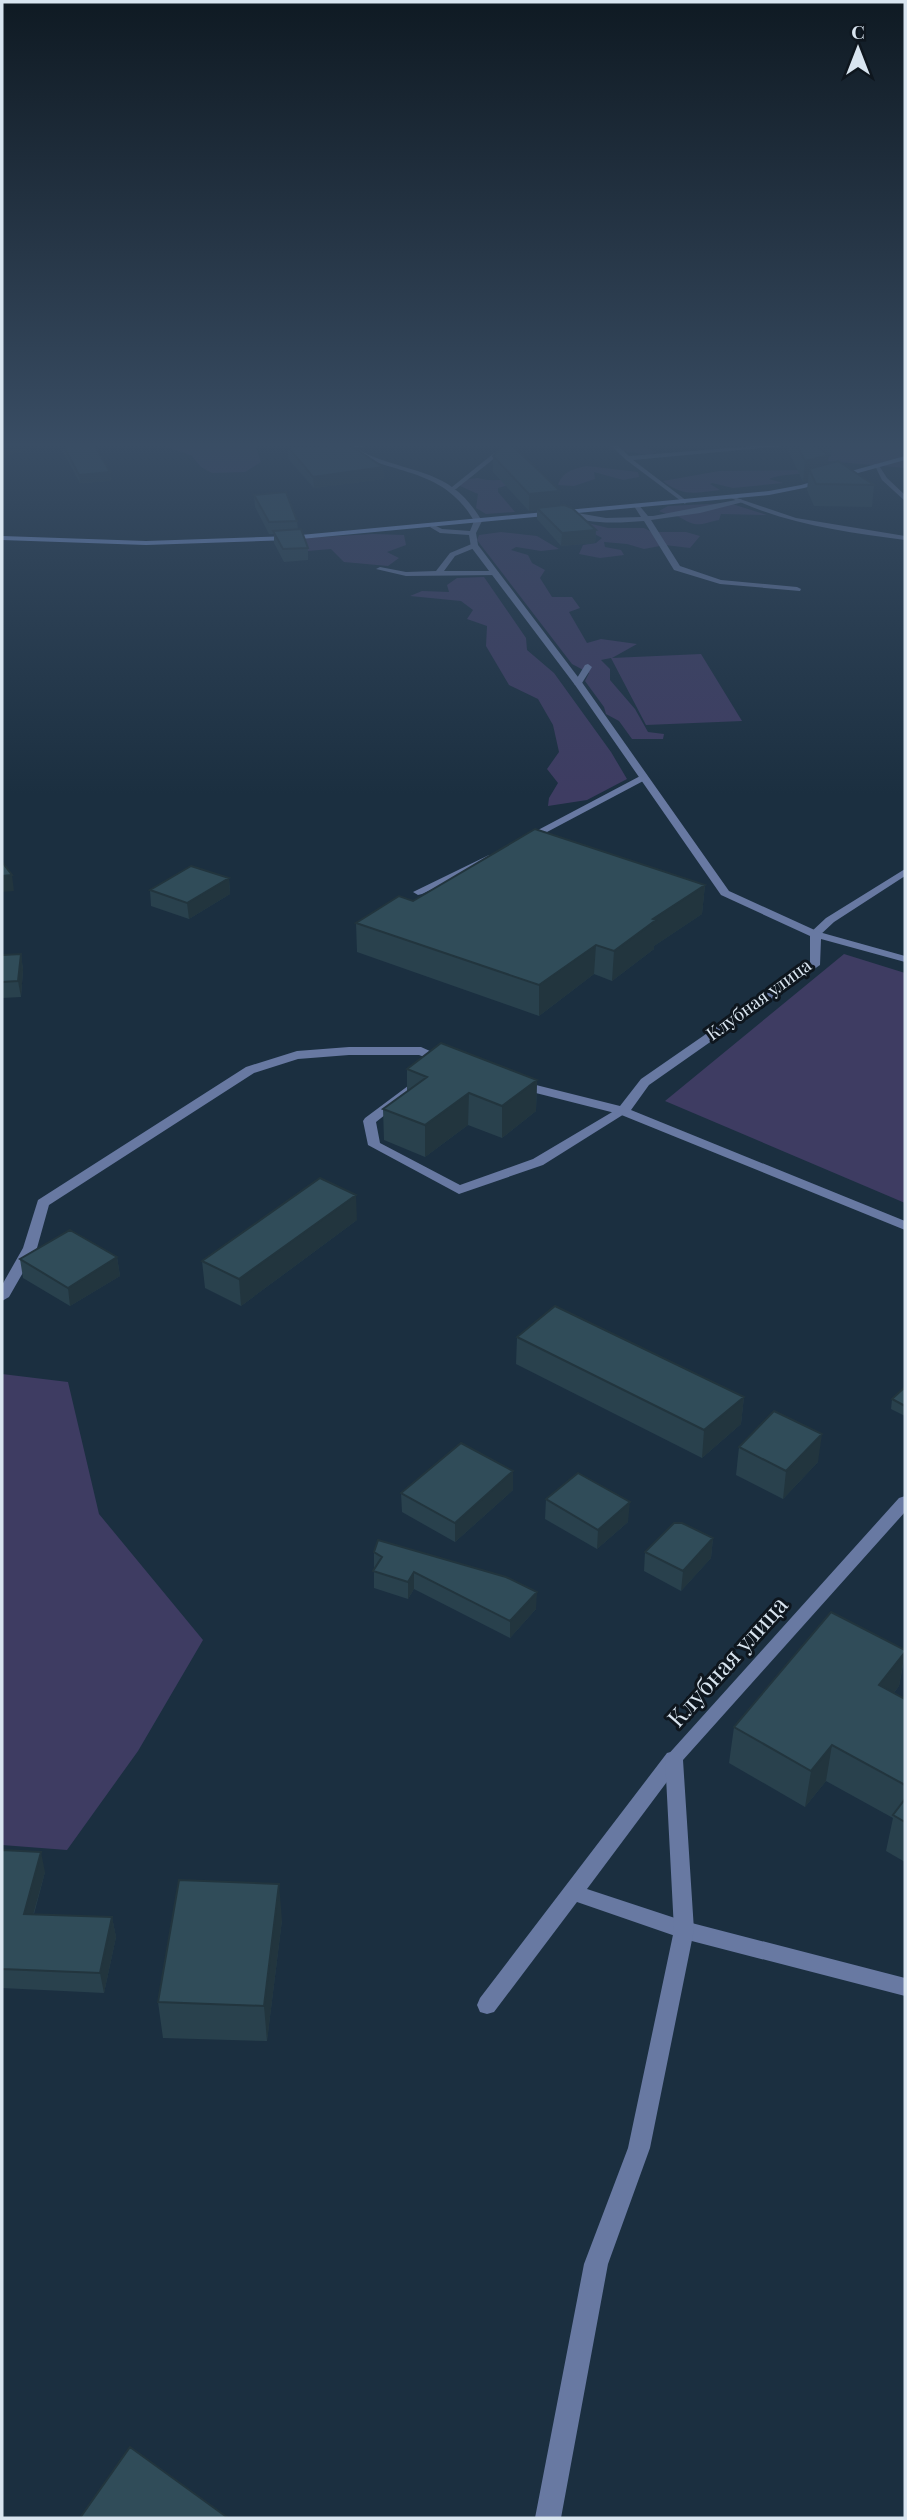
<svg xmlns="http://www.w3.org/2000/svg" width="907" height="2520" font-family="'Playfair Display',serif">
  <rect width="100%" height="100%" fill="#1b2f40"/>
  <path fill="#3e3c62" d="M150,441h104l7,21 -16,10 -33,1 -11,-6 -10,-12z
    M619,441h77l-57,4 18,7 -8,3 -40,-6v-4l11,-2z
    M872,441h33v27l-78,-7 -16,-12 7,-7 35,2z
    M587,466l51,6 1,5 -16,3 -29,-8 1,7 -21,7 -16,-1c5,-14 15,-16 29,-19z
    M815,470c-15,7 -31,2 -46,9l14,4 -50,5 -21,-5 -2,1 10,6c-26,3 -36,7 -57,-9l56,-10z
    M478,478c16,5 27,-1 40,4l-20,6v4l17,20 -29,2 -10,-6 2,-14 -18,-8 2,-6z
    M729,503l38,12 -46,-1 -2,6c-19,4 -21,8 -38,-2 -6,-4 -15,-3 -22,-7l9,-5z
    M576,520l32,8h36l8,4h34l14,4 -10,12 -25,-3 -21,4 -17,-5 -23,-2 1,5 16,3 3,5 -24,3 -21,-4 4,-9 13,-2 6,-5 -20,-11z
    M501,532l36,4 22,13 -18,2 -25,-4 -5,3 17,5 4,8 13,7 -5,8 12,19h20l8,11 -11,4 18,31 14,-4 36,5 -25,14 89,-4 41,67 -96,4 -35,-67 -10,2 9,9v11l25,29 13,23 16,2 -1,5h-31l-13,-18 -13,-7 -2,-7 -19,-26 4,-8 -17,-9 -95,-124 2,-5z
    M373,534l31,1 2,10 -19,7 12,6 -11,8 -44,-4 -13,-13 -24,2 -4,-4 1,-9z
    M484,577l42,61 1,12 27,23 57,79 16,27 -40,21 -39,6 1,-8 9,-15 -11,-14 12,-17 -6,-27 -15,-26 -29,-14 -23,-39 1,-20 -20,-7 6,-9 -12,-9 -51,-5 12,-5 27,1 -2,-7 10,-7z
    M844,954l61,19v230l-240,-102z
    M2,1374l66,8 31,132 104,126 -65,111 -71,99 -65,-5z"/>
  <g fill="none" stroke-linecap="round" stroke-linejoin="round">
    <path fill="#6879a2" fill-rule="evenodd" d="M396,441h35l-86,7 -3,-2z
      M509,441h7l-60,48h-4v-2z
      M606,441h7l16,15 162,-13 3,2 -161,15 54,41 -2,3 -60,-45z
      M874,464h4l9,14 18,17v6l-23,-21z
      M741,499l2,3 -43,11 -49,7 29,46 41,14 76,7 4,2 -1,2 -80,-7 -46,-14 -30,-49c-26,2 -58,4 -82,-8l4,-2 40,7 35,-1 -7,-11 4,-2 10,12h5z
      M474,543h3v4l-22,9 -11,15h51l4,2 -1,2 -92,1 -30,-7 4,-2 26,5 30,-1 14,-18z
      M588,664l4,3 -10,16 -7,2 -1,-2 11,-18z
      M644,774l3,1v4l-117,62 -9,-2z
      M489,855l5,3 -1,2 -71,34 -4,1 -5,-3z
      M905,869v7l-71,46 -15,14h-8v-4l15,-14z
      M420,1077l4,1 2,3 -2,3 -48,38 4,21 80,42 73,-26 86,-51h8l2,3 -86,54 -84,29 -91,-49 -5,-24 2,-3z
      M674,1751l7,2 2,5 -2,5 -94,126 97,32 221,57v18l-221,-57 -107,-37 -83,110 -7,2 -7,-2 -3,-7 3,-7 187,-245z"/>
    <path fill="#6879a2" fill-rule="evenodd" d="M334,441c13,0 27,11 40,16 47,18 79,15 108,64l-6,12 2,12 103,136 148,210 90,41 86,24v6l-84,-23 -1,26 -171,120 -18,25 274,111v9l-286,-116 -103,-26 -2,-3 2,-3 4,-1 100,25 21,-27 169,-117v-26l-89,-41 -146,-210 -104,-138 -2,-12 -29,-2 -10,-6 4,-2 8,4 28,2 4,-10c-33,-59 -93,-44 -140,-80z
      M731,496l65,22 109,18v4c-60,-8 -119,-16 -174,-42z
      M349,1047h72l29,13 -6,4 -25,-9h-70l-51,4 -44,14 -205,132 -12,43 -28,49 -7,4v-16l21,-37 15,-48 208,-133 51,-16z
      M905,1496v16l-222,248 11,170 -44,218 -42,116 -47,254h-26l49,-254 44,-116 46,-218 -9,-172 234,-260z"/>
    <path fill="#88a4e5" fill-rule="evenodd" d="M905,456v4l-101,28 -35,7 -479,45 -144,5 -144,-5v-4l144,5 144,-5 479,-45 32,-6z"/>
  </g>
  <path fill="#29414d" d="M57,441h35l18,31 1,9 -31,2z
    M788,441h44l-1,16 -3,-2v9l46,21 -2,22 -58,-1 -7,-16 1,-10 -5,2 -16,-34z
    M288,447l95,20 1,12 -70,9 -26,-29z
    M493,456l67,35v14l36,25 -1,13 -34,3 -24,-27v-9l-8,1 -36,-39z
    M254,495l43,26 1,9 10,18v12l-24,2 -10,-19v-9h-5l-14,-27z
    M229,878l1,16 -41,25 -38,-13 -1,-16z
    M705,885l-3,29 -48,32v3l-42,32 -18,-7 -55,42 -182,-64 -1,-29 57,-22z
    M21,954l2,16 -2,27 -19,1v-43z
    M407,1069l130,11 -1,31 -34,27 -34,-13 -43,32 -41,-17 -1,-31 24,-18z
    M357,1220l-116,86 -36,-18 -3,-27z
    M117,1257l3,19 -50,30 -47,-28 -3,-19z
    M517,1337l227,60 -3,27 -39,34 -186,-94z
    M905,1387v29l-14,-7 1,-10z
    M739,1447l79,15 -35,37 -47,-24z
    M513,1471v19l-58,52 -53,-30 -1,-19z
    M546,1499l82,23 -31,27 -52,-30z
    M713,1538l-2,20 -30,33 -37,-20 1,-19z
    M374,1552l162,57 -26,29 -96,-49 -6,10 -34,-11z
    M905,1650v6l-6,30 -5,7 11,6v163l-19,-11 7,-33 -67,-37 -21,26 -76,-44 5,-36z
    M2,1850l43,22 -11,42 78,3 4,20 -12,56 -102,-5z
    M282,1920l-15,121 -104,-3 -5,-36z"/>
  <path fill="#22353e" d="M29,441h26l-53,17v-8z
    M829,455l-3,20 -17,-6 -1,11 -5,2 2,-21z
    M383,467l1,12 -70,9 -1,-11z
    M110,472l1,9 -31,2 -1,-8z
    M560,491v17h-23v2l-8,1v-17z
    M596,530l-1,13 -34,3 1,-13z
    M12,875l2,16 -12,1v-16z
    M229,878l1,16 -41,25 -2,-16z
    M705,885l-3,29 -48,32v3l-42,32 2,-30 39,-32z
    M596,945l-2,29 -55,42v-31z
    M21,954l2,16 -2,27 -3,-16z
    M537,1080l-1,31 -34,27v-32z
    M469,1093l-1,32 -43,32v-32z
    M356,1195l1,25 -116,86 -2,-27z
    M117,1257l3,19 -50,30 -2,-18z
    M744,1397l-3,27 -39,34 2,-28z
    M822,1434l-4,28 -35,37 3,-28z
    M513,1471v19l-58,52v-19z
    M630,1502l-2,20 -31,27 1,-19z
    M713,1538l-2,20 -30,33 2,-20z
    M414,1572v17l-6,10v-17z
    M537,1592l-1,17 -26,29v-17z
    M905,1652l-6,34 -27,35 7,-36z
    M832,1745l-6,36 -21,26 6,-36z
    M41,1852l4,20 -17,61 -4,-19z
    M279,1884l3,36 -15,121 -3,-35z
    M112,1917l4,20 -12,56 -4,-20z"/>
  <path fill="#304c59" stroke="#22353e" stroke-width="2" d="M2,441h27l-27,9z
    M61,441h31l18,31 -31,3z
    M508,441l52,50 -31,3 -36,-38z
    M795,441h13l21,14 -24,6z
    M348,444l35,23 -70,10 -25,-30z
    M838,461l36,24 -58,-1 -7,-15z
    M286,492l11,29 -28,1 -15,-27z
    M564,505l8,3 24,22 -34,3 -25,-25z
    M301,529l7,19 -25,1 -10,-18z
    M535,829l170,56 -52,34 3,1 -42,31 -18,-6 -57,40 -183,-62 43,-27 14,5z
    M2,862l10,13 -10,1z
    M191,866l38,12 -42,25 -37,-13z
    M21,954l-3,27 -16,1v-27z
    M441,1043l96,37 -35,26 -33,-13 -44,32 -42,-16 44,-32 -20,-8z
    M320,1178l36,17 -117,84 -37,-18z
    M70,1230l47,27 -49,31 -48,-29z
    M555,1306l189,91 -40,33 -187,-93z
    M905,1387v19l-13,-7z
    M774,1411l48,23 -36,37 -47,-24z
    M461,1443l52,28 -58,52 -54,-30z
    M578,1473l52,29 -32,28 -52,-31z
    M674,1523h8l31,15 -30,33 -38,-19z
    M378,1540l128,37 31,15 -27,29 -96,-49 -6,10 -35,-11 9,-14 -8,-5z
    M831,1612l74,38v2l-26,33 26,14v86l-73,-40 -21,26 -77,-44z
    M905,1799v23l-12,-7z
    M2,1850l39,2 -17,62 88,3 -12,56 -98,-4z
    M179,1880l100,4 -15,122 -106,-4z
    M130,2447l98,71h-148z"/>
  <linearGradient id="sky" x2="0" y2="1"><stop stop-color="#0f1a23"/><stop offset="0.56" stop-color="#394d64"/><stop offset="1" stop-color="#394d64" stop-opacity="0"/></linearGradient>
  <rect width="907" height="794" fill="url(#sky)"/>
  <g text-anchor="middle" stroke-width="6" stroke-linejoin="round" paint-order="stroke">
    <g font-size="18" fill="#d9e5f0" stroke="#0e161e">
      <text transform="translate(759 1000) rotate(-36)" y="6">Клубная улица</text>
    </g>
    <g font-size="24" fill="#d9e5f0" stroke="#0e161e">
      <text transform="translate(728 1662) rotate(-48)" y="8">Клубная улица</text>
    </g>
  </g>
  <rect width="907" height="2520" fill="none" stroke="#d9e5f0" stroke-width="7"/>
  <g transform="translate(858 49)" stroke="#0e161e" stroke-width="5" paint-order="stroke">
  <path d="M0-5L12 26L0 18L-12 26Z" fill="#d9e5f0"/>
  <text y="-10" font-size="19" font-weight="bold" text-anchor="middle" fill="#d9e5f0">С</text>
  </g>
</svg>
